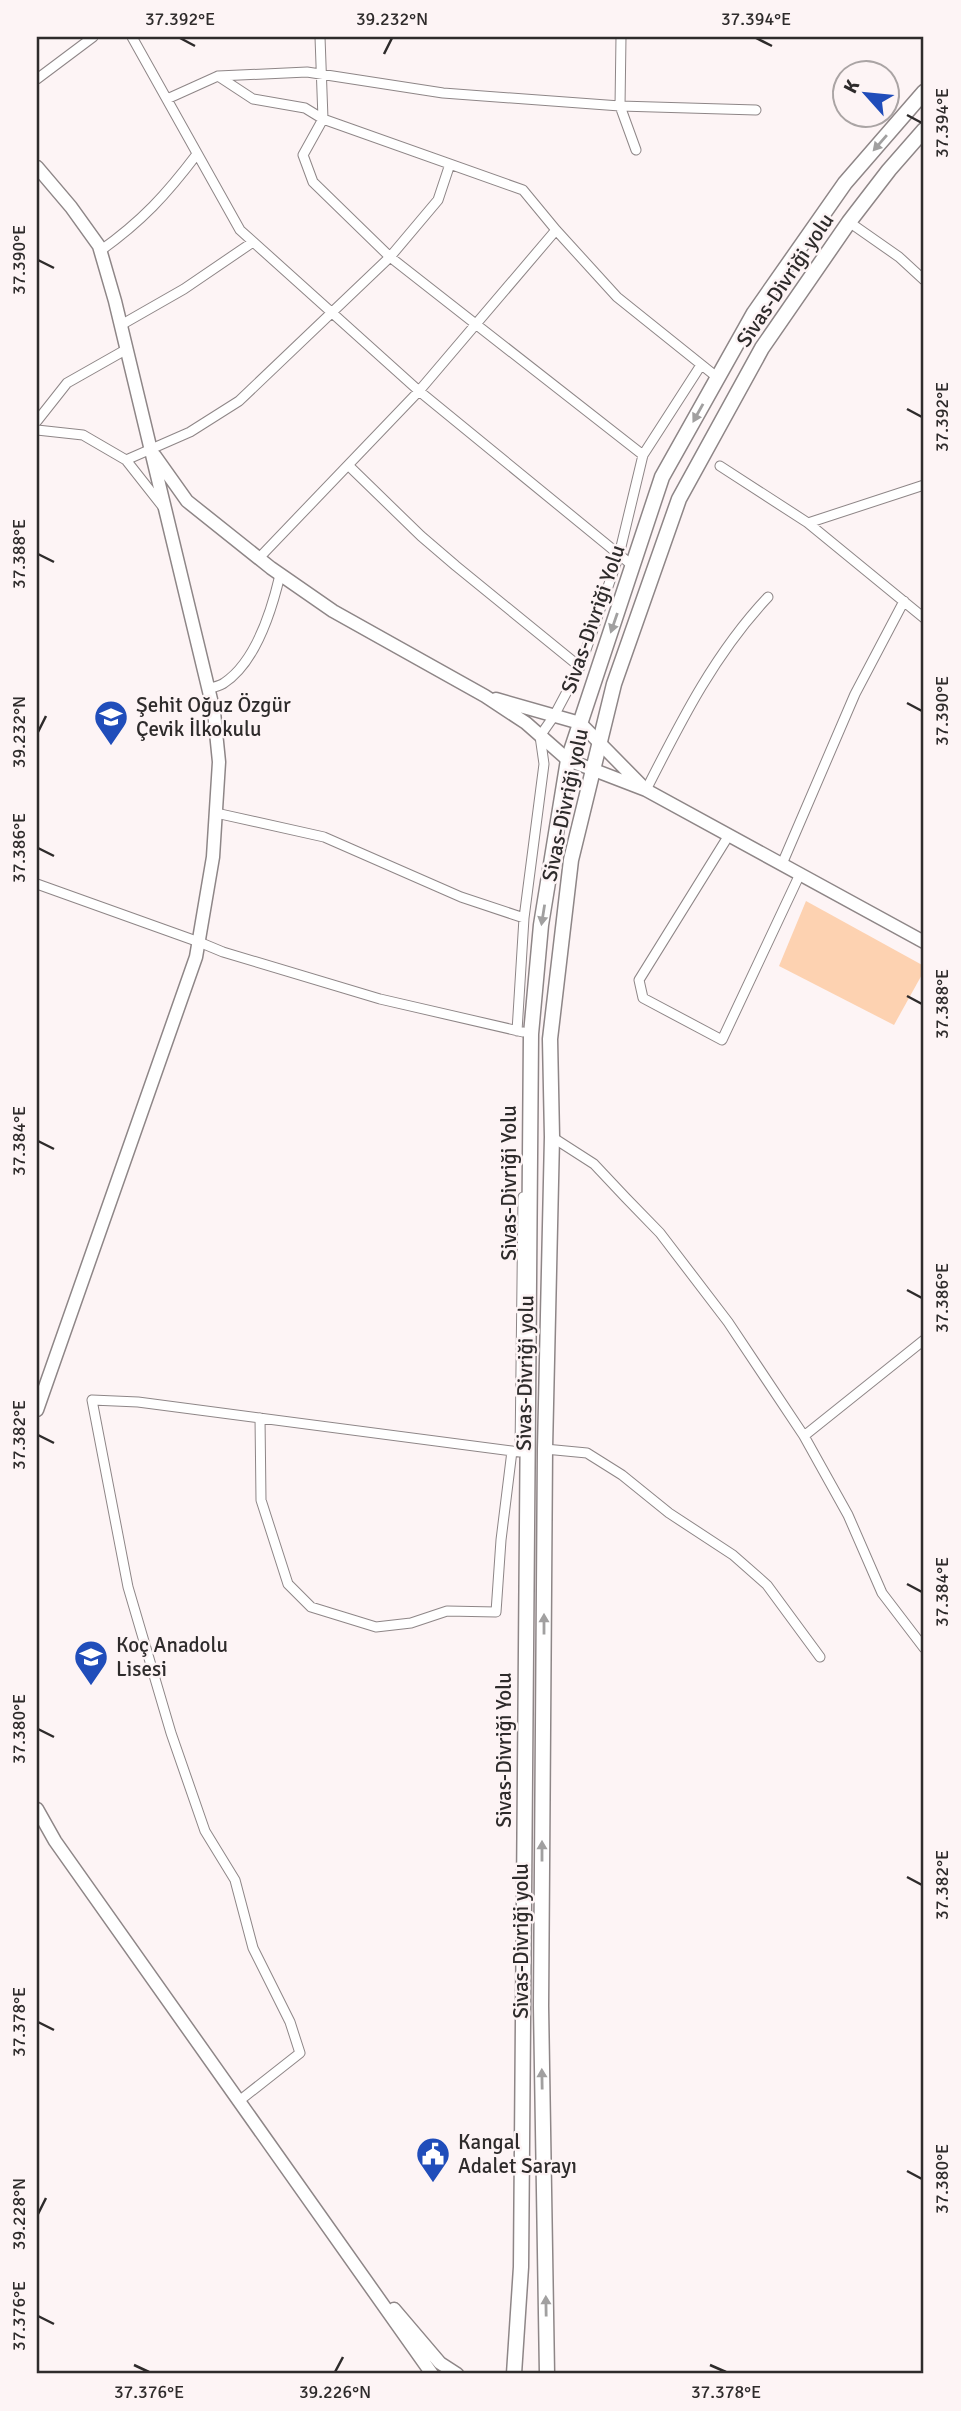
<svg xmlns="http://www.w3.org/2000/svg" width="961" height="2411" font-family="Signika,sans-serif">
  <rect width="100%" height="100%" fill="#fdf4f5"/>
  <path fill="#fdd2b1" d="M806,901l118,65v5l-30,54 -115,-59z"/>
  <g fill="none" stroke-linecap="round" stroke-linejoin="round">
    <g stroke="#8e8687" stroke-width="11">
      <path id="street" d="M132,37l108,193 179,161 214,175
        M320,37l3,82 -20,36 10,27 77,75 253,198
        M621,37l-1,69 16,44
        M218,76l35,23 52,9 18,11 200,71 33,40 61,67 101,81
        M37,79l56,-42
        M167,99l51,-23 89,-4 136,21 177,13 136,4
        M849,222l50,35 25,23
        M100,251c42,-30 66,-56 97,-97
        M121,325l63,-36 69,-47
        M37,421l30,-38 60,-34
        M37,430l46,5 43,25 37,47
        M126,460l64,-28 49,-31 151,-144 48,-57 12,-36
        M349,466l72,70 35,30 124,101
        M720,466l88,57 116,95
        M808,523l116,-38
        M259,558l160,-167 137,-161
        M208,689c5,-2 12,-3 16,-6 32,-21 48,-74 56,-108
        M646,790c35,-69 69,-137 122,-193
        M216,813l108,24 137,60 63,21
        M729,835l-90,145 4,18 79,42 78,-166
        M782,864l73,-170 49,-93
        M37,884l162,58 24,10 157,47 143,33
        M517,1031l7,-113 20,-154 -4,-28 14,-20 26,-49 39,-112 24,-100 58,-90
        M552,1137l42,27 32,34 34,35 68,89 76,114 44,79 34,78 42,55
        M260,1418l1,82 27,84 23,23 65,20 35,-4 36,-12 49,1 5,-72 11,-89
        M804,1436l120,-96
        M545,1449l42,4 35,22 47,38 64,42 34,30 53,72
        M239,2101l61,-48 -10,-31 -37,-74 -18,-68 -30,-49 -34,-98 -43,-146 -36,-187 46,2 382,50 3,-255"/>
    </g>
    <g stroke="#8e8687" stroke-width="15">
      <path id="secondary" d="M37,167l34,40 28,39 16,55 99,411 5,50 -6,95 -17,100 -159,453
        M155,456l32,45 84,67 62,43 152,85 41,27 42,37 78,30 278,152
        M496,699l84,24 61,62
        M37,1809l18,32 377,533
        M394,2309l46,54 17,11"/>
    </g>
    <g stroke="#8e8687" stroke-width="17">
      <path id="primary" d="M514,2374l7,-107 10,-1233 10,-109 27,-165 94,-283 92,-164 91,-130 79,-91
        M547,2374l-6,-368 4,-557 7,-312 -2,-98 21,-179 43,-176 65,-185 83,-151 87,-126 40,-52 35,-40"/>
    </g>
    <use href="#street" stroke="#fff" stroke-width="9"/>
    <use href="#secondary" stroke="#fff" stroke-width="12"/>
    <use href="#primary" stroke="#fff" stroke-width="14"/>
  </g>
  <defs><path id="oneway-solid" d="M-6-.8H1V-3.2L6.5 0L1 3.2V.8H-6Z" transform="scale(1.75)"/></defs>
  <g fill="#a1a0a0">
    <use href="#oneway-solid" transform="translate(880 143) rotate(131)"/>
    <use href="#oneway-solid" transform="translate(698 413) rotate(119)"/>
    <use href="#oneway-solid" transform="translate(614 623) rotate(109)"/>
    <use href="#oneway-solid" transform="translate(543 915) rotate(99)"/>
    <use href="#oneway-solid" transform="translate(544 1624) rotate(-90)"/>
    <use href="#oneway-solid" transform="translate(542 1851) rotate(-90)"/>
    <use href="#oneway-solid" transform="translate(542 2079) rotate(-91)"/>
    <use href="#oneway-solid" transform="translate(546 2306) rotate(-91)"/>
  </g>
  <path fill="none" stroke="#2e2b2b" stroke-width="2.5" d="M180,38l15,8M756,38l16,8M384,54l8,-16M907,115l15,8M38,260l16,8M907,409l15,8M38,554l16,8M907,703l15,8M38,732l8,-16M38,848l16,8M907,996l15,8M38,1141l16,8M907,1290l15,8M38,1435l16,8M907,1584l15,8M38,1729l16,8M907,1877l15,8M38,2022l16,8M907,2171l15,8M38,2214l8,-16M38,2316l16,8M134,2365l15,7M710,2365l16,7M335,2372l8,-15"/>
  <defs>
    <g id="school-pin" transform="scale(1.75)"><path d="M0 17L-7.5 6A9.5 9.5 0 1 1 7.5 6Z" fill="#204dba" stroke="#fdf4f5"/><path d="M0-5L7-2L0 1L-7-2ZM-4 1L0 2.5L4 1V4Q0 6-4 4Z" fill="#fff"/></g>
    <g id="civic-pin" transform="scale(1.75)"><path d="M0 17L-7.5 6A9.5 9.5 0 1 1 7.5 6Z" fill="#204dba" stroke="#fdf4f5"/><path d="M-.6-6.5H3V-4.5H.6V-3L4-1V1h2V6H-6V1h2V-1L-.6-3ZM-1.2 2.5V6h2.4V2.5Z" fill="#fff"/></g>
  </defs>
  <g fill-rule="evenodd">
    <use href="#school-pin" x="111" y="717"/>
    <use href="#school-pin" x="91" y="1657"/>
    <use href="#civic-pin" x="433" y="2154"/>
  </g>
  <g text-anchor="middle" stroke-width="5" stroke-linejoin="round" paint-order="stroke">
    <g font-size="21" fill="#2e2b2b" stroke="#fdf4f5">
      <text transform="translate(785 280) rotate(-56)" y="7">Sivas-Divriği yolu</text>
      <text transform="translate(593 619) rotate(-71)" y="7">Sivas-Divriği Yolu</text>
      <text transform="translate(565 805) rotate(-78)" y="7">Sivas-Divriği yolu</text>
      <text transform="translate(509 1183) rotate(-90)" y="7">Sivas-Divriği Yolu</text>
      <text transform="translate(525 1373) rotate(-89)" y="7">Sivas-Divriği yolu</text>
      <text transform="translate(504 1750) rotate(-90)" y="7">Sivas-Divriği Yolu</text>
      <text transform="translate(521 1941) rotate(-90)" y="7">Sivas-Divriği yolu</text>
    </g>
    <g font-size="21" fill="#2e2b2b" stroke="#fdf4f5" text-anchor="start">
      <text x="136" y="712">Şehit Oğuz Özgür<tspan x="136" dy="24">Çevik İlkokulu</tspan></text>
      <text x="116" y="1652">Koç Anadolu<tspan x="116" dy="24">Lisesi</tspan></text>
      <text x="458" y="2149">Kangal<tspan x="458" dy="24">Adalet Sarayı</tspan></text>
    </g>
  </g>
  <rect width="961" height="2411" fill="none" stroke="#fdf4f5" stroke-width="77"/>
  <g transform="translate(866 94) rotate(297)"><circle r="33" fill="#fdf4f5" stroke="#aaa4a4" stroke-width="2"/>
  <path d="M0-5L12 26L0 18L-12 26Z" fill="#204dba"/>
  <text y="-10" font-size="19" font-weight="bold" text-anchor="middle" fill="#2e2b2b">K</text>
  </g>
  <rect x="38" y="38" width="884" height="2334" fill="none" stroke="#2e2b2b" stroke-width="2.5"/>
  <g font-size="18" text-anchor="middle" fill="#2e2b2b">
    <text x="180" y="25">37.392°E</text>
    <text x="392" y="25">39.232°N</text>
    <text x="756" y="25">37.394°E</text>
    <text transform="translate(942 123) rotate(-90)" y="6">37.394°E</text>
    <text transform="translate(19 260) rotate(-90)" y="6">37.390°E</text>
    <text transform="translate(942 417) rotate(-90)" y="6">37.392°E</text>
    <text transform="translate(19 554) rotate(-90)" y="6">37.388°E</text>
    <text transform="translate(942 711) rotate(-90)" y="6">37.390°E</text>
    <text transform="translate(19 732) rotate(-90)" y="6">39.232°N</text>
    <text transform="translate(19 848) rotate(-90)" y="6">37.386°E</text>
    <text transform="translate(942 1004) rotate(-90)" y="6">37.388°E</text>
    <text transform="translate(19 1141) rotate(-90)" y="6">37.384°E</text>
    <text transform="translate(942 1298) rotate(-90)" y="6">37.386°E</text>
    <text transform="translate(19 1435) rotate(-90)" y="6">37.382°E</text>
    <text transform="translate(942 1592) rotate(-90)" y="6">37.384°E</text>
    <text transform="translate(19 1729) rotate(-90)" y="6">37.380°E</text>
    <text transform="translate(942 1885) rotate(-90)" y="6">37.382°E</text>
    <text transform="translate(19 2022) rotate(-90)" y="6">37.378°E</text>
    <text transform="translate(942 2179) rotate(-90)" y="6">37.380°E</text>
    <text transform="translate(19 2214) rotate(-90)" y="6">39.228°N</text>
    <text transform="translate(19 2316) rotate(-90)" y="6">37.376°E</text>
    <text x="149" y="2398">37.376°E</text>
    <text x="335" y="2398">39.226°N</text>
    <text x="726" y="2398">37.378°E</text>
  </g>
</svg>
